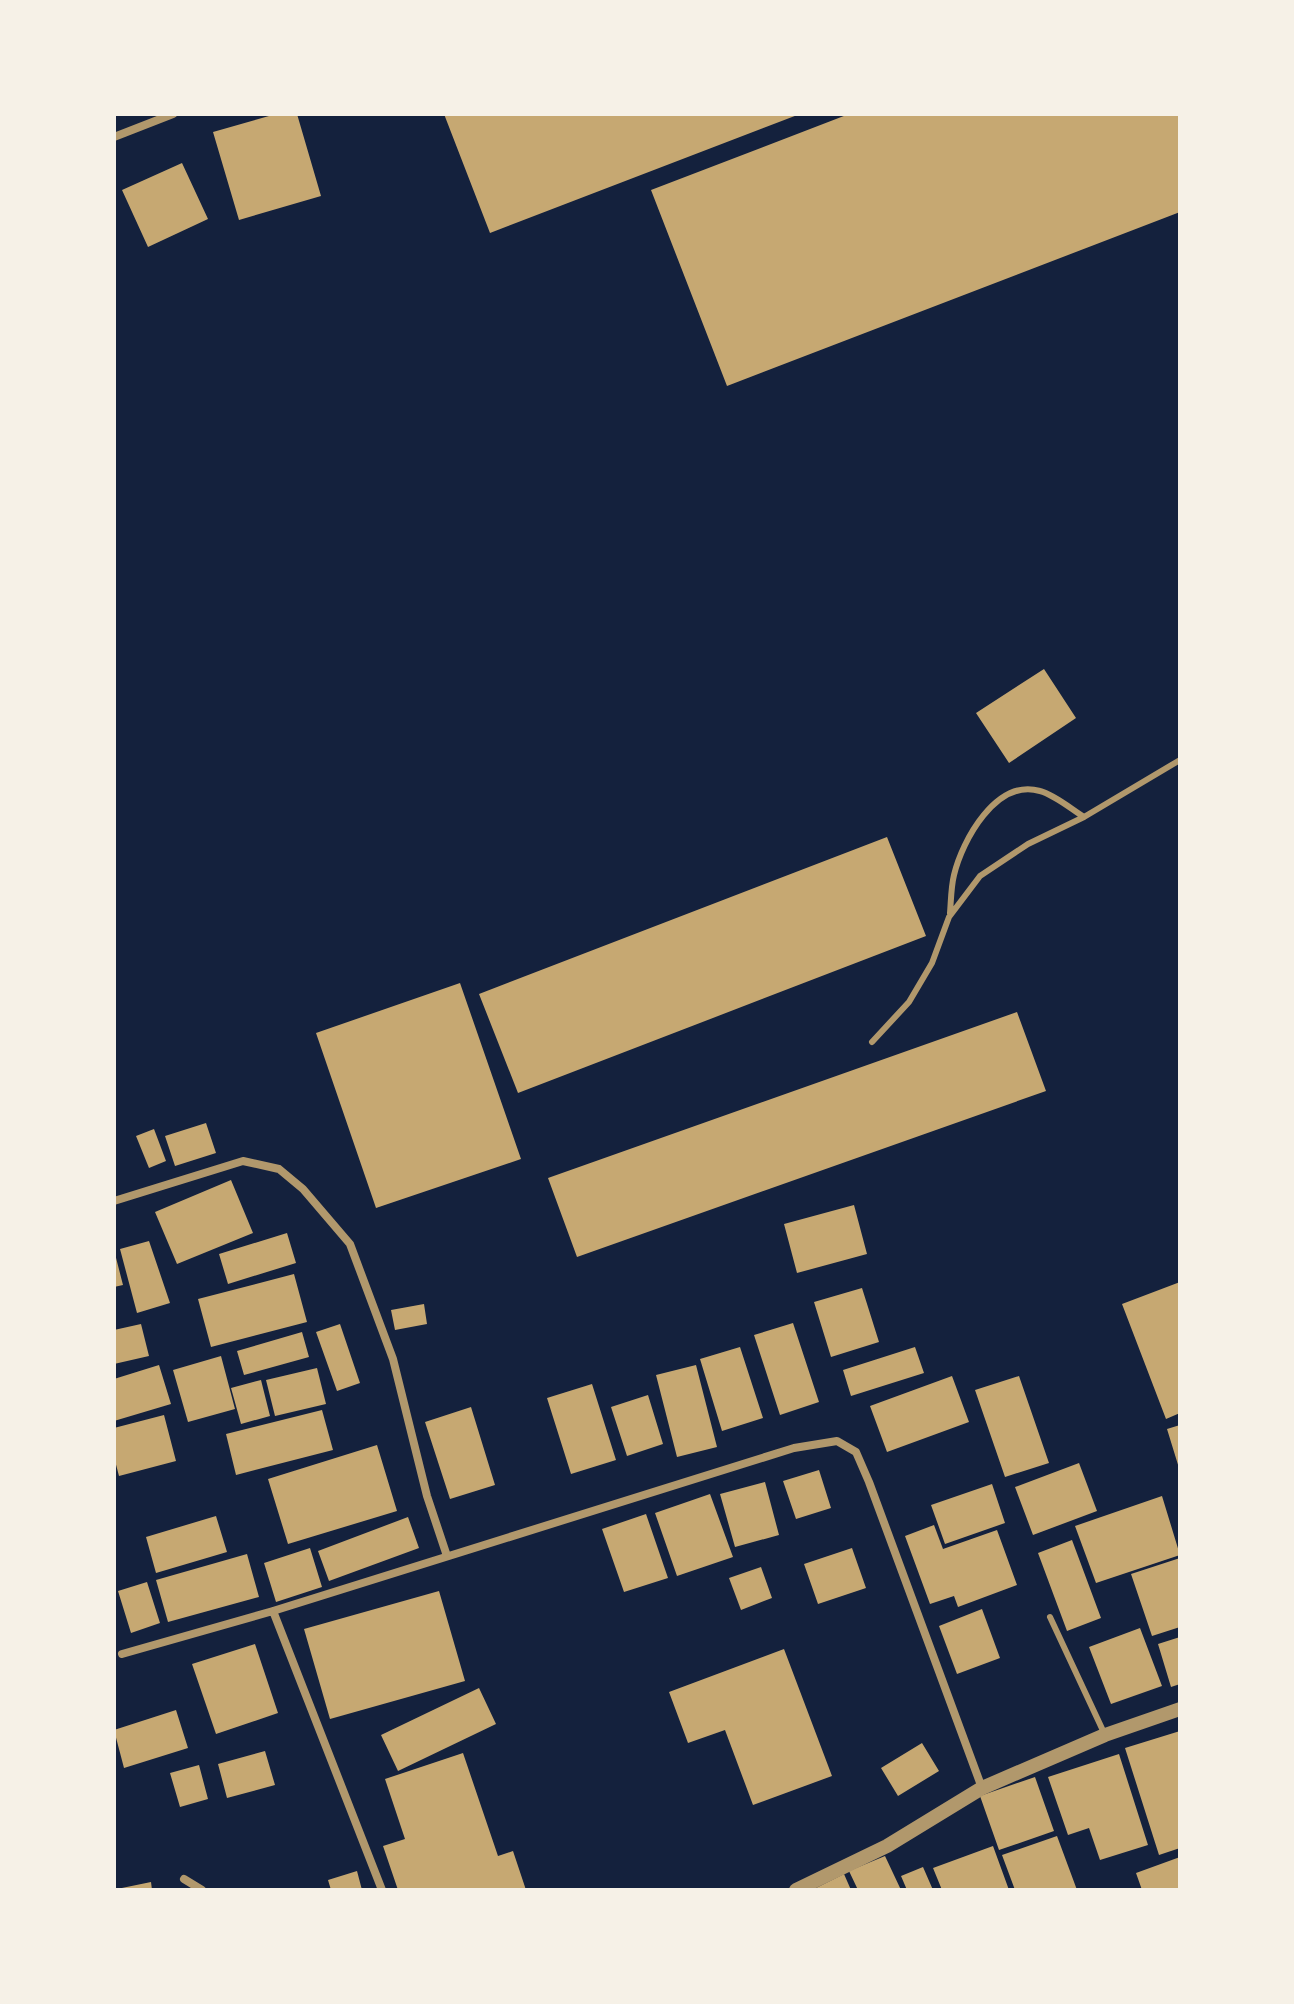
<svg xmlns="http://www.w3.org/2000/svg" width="1294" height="2004" font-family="'PT Sans',sans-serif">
  <rect width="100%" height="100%" fill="#14213d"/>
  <path fill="#c6a872" d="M276,114h21l24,82 -82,24 -26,-88z
    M444,114h356l-310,119z
    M849,114h331v98l-453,174 -76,-196z
    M182,163l26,56 -60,28 -26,-57z
    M1044,669l32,49 -67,45 -33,-50z
    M887,837l39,99 -408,157 -39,-99z
    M460,983l61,176 -145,49 -60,-175z
    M1017,1012l29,79 -469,166 -29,-79z
    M206,1123l10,30 -41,13 -10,-30z
    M154,1129l12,32 -17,7 -13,-32z
    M231,1180l22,53 -76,31 -22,-52z
    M854,1205l13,49 -70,19 -13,-49z
    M287,1233l9,30 -68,21 -9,-30z
    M149,1241l21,62 -33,10 -17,-64z
    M114,1250l9,35 -9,2z
    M294,1274l13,48 -96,25 -13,-48z
    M1180,1282v131l-14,6 -44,-115z
    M862,1288l17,54 -48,15 -17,-55z
    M424,1304l3,20 -32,6 -4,-20z
    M793,1323l26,79 -39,13 -26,-80z
    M141,1324l8,32 -35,8v-34z
    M340,1324l20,59 -23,8 -21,-59z
    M302,1332l7,25 -65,18 -7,-24z
    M740,1347l23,71 -41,13 -22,-72z
    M915,1347l9,26 -73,23 -8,-26z
    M221,1356l14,53 -47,13 -15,-52z
    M159,1365l12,39 -57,17v-42z
    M696,1365l21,82 -40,10 -21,-82z
    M317,1368l9,36 -51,12 -9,-36z
    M952,1376l17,46 -82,30 -17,-46z
    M1019,1376l30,87 -44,14 -30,-87z
    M261,1380l9,36 -29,8 -10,-36z
    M592,1384l24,76 -45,14 -24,-76z
    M648,1395l15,49 -36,12 -16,-49z
    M471,1407l24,78 -45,14 -25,-77z
    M322,1410l11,40 -97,25 -10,-41z
    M164,1415l12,46 -57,15 -5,-19v-29z
    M1180,1425v43h-1l-12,-39z
    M377,1445l20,66 -109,33 -20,-65z
    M1079,1463l18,48 -64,24 -18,-48z
    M819,1470l12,38 -35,11 -13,-38z
    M765,1482l14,53 -44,12 -15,-53z
    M992,1484l13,39 -60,21 -14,-39z
    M710,1494l23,63 -56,19 -22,-63z
    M1162,1496l18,59 -84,28 -21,-57z
    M646,1514l22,64 -44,14 -22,-63z
    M216,1516l11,36 -71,21 -10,-36z
    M408,1517l11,31 -90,33 -11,-30z
    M934,1525l9,24 54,-19 20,55 -59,22 -4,-11 -24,8 -25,-68z
    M1072,1540l29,78 -34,13 -29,-78z
    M310,1548l12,39 -46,15 -12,-39z
    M852,1548l14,40 -48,16 -14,-40z
    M247,1554l12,43 -91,25 -12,-42z
    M1180,1558v69l-28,9 -21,-62z
    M761,1567l11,31 -31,12 -12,-32z
    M147,1582l13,41 -29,10 -13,-42z
    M439,1591l26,90 -135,38 -26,-90z
    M982,1609l18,49 -43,16 -18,-48z
    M1140,1628l22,58 -51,18 -22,-57z
    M1180,1637v47l-9,3 -13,-43z
    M255,1644l23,69 -62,21 -24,-70z
    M784,1649l48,127 -79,29 -28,-75 -37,13 -19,-51z
    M479,1688l17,36 -98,47 -17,-36z
    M176,1710l12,38 -64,20 -10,-38z
    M1180,1731v117l-21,7 -34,-107z
    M922,1743l17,28 -41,25 -17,-28z
    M265,1751l10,34 -48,13 -9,-34z
    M463,1753l35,103 15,-5 13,39h-128l-15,-44 22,-7 -20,-60z
    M1119,1754l29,91 -48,15 -11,-32 -21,7 -20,-58z
    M199,1765l9,34 -28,8 -10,-34z
    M1035,1777l19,54 -55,19 -19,-54z
    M1057,1836l20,54h-62l-13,-35z
    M993,1846l16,44h-67l-9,-22z
    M885,1856l16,34h-43l-9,-19z
    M1180,1857v33h-38l-6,-17z
    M923,1867l10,23h-26l-6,-14z
    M357,1871l5,19h-31l-3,-10z
    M844,1874l7,16h-39z
    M151,1882l1,8h-34l-1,-1z"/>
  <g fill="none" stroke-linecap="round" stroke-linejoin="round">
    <path stroke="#b1986c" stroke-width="6" d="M950,913c1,-12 1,-26 4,-38 8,-34 42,-97 86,-84 15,4 31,18 44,26
      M872,1042l37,-40 23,-39 17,-46 31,-41 48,-32 56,-27 96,-57
      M1050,1617l55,118"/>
    <path stroke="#b1986c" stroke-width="8" d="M114,137l59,-23
      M114,1201l129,-40 36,8 24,20 47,55 43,115 34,137 20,60
      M273,1611l109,279
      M122,1654l151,-43 521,-163 43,-7 19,11 13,30 113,306
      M184,1879l18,11"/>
    <path stroke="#b1986c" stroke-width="14" d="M796,1890l91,-44 95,-58 123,-53 75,-26"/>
  </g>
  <rect width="1294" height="2004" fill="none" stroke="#f6f1e7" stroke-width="232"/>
</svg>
